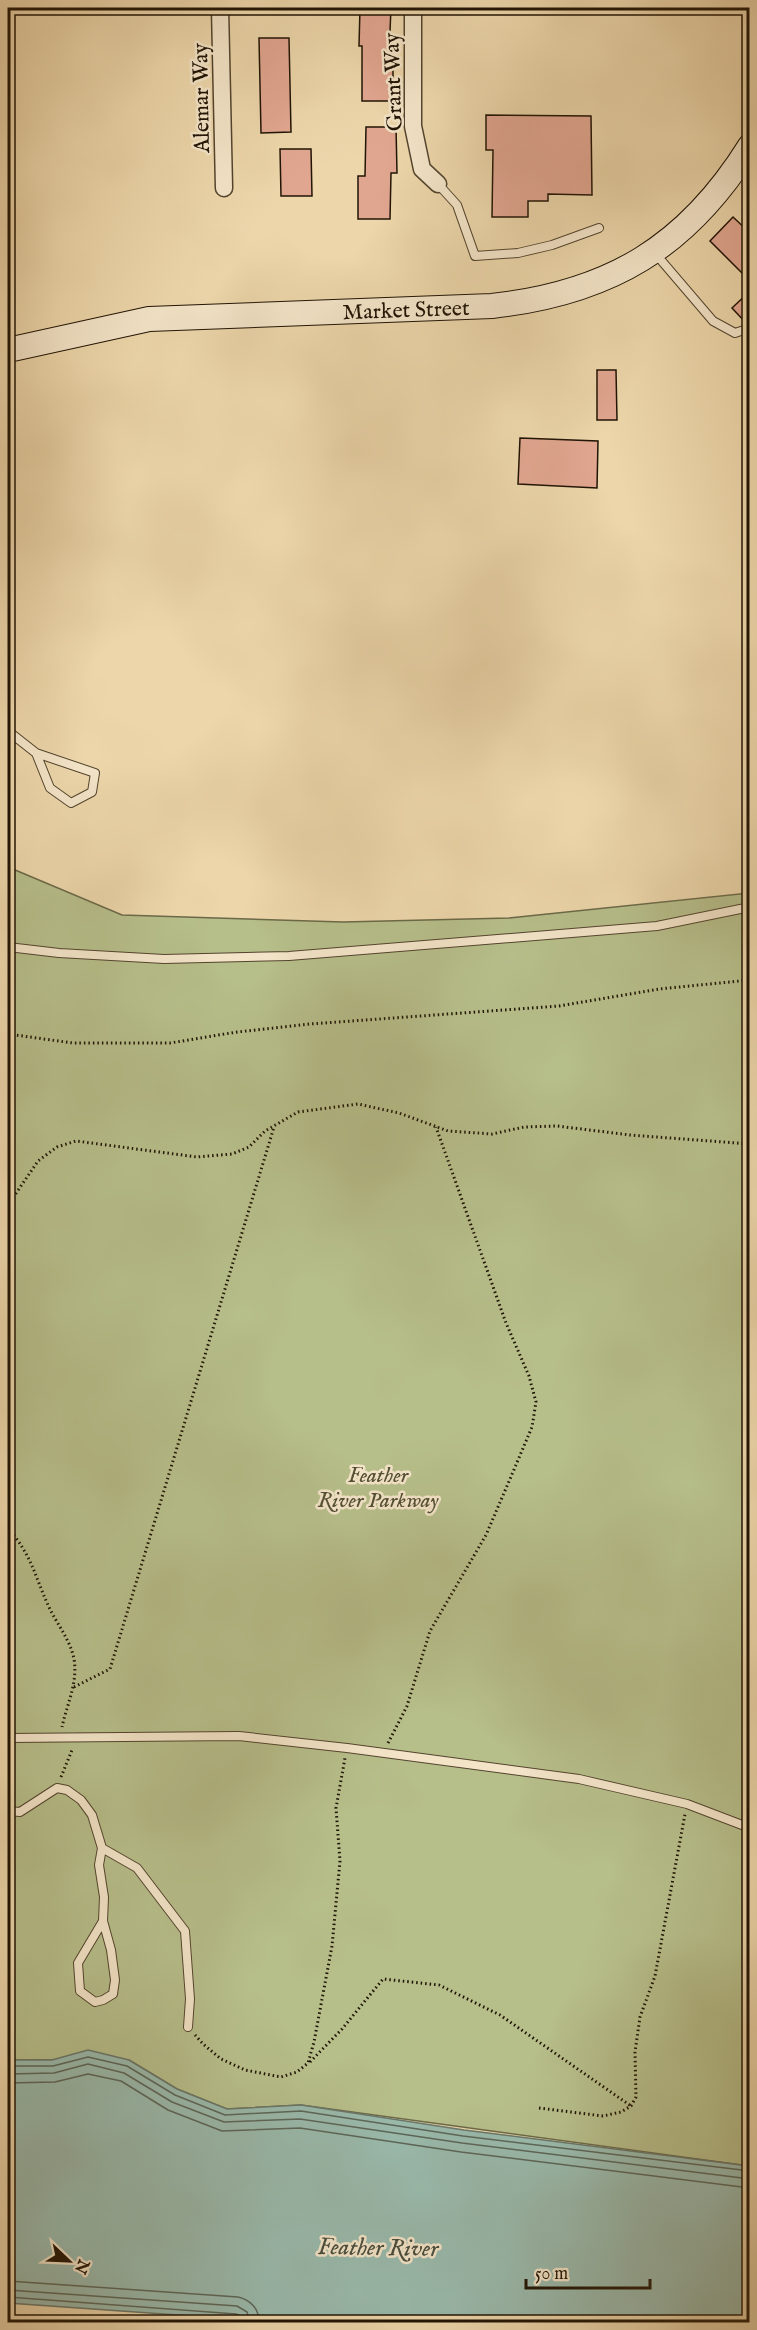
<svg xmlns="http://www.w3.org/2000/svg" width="757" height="2330" font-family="'IM FELL English',serif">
  <rect width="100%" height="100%" fill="#ecd6aa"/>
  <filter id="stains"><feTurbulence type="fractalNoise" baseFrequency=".00333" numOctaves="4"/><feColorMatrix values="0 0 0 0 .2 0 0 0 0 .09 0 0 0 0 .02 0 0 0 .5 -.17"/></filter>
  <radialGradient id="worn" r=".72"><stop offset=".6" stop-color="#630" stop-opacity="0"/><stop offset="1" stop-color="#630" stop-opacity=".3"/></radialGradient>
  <path fill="#b6be8a" stroke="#6b6948" stroke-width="1.5" d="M8,867l114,48 221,7 166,-4 240,-25v1273l-448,-61 -74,4 -50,-20 -48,-29h-121z"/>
  <path fill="#99b9ab" stroke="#697769" stroke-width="1.5" d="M88,2050l41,10 48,29 50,20 74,-4 163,25 285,36v156h-472l-269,-19v-243h44z"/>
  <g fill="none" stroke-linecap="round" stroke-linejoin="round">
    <path stroke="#5c6658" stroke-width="1.5" d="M8,2066h45l35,-9 39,9 48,29 50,20 76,-4 162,25 287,35
      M8,2074l46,-1 34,-9 36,9 48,29 52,20 76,-3 162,24 288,36
      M8,2083l47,-1 33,-8 33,7 47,29 54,21 78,-3 161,24 289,36
      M8,2281l230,16c13,3 21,12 21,25
      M8,2290l229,16 10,6 3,10
      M8,2297l228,17 5,2 2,6"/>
  </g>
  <path fill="#e1a690" stroke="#201405" stroke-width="1.5" d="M360,8h31l-2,46h4v47h-31v-55h-3z
    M259,38h30l2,94 -30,1z
    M486,115l105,1 1,79 -44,-1v7h-20v16h-36l1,-67h-7z
    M366,127h30l1,46h-6l-1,46h-32v-43h7z
    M280,149h31l1,47h-31z
    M733,217l17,16v48l-40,-40z
    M750,291v31l-4,1 -14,-15z
    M597,370h19l1,50h-20z
    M520,438l78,3 -1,47 -79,-4z"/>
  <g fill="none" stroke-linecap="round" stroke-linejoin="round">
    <g stroke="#53442e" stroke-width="10">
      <path id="lane" d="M438,184l19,21 18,51 43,-3 34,-8 47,-17
        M654,252l59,69 22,12 15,-5
        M8,731l28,22 59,20 -3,19 -21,11 -21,-15 -14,-35
        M8,947l51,6 105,6 125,-3 368,-30 93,-19
        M8,1738l231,-2 108,12 232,31 108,25 63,24
        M8,1811l12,1 37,-24 10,2 14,10 11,15 10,33 -3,17 5,32 -1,24 8,29 4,30 -2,14 -10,6 -8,2 -15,-11 -2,-28 25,-42
        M102,1848l35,20 48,63 5,68 -2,28"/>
    </g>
    <g stroke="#53442e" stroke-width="19">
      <path id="street" d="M220,8l4,180
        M413,8v118l9,43 16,15"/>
    </g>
    <g stroke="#201405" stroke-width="26">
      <path id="secondary" d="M8,350l141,-31 343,-13c118,-13 195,-59 258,-160"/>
    </g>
    <path stroke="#201405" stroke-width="3" stroke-dasharray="1.5 3" stroke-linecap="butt" d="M8,752c6,17 4,65 0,83
      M8,1034l65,9h97l67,-11 73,-8 249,-18 100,-17 91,-9
      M8,1205l30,-44 19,-14 19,-6 121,16 35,-3 17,-7 16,-16 33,-19 60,-8 41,9 49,18 44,3 32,-7 33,-1 73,9 120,9
      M8,1528c24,28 26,46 40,77 8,18 22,34 26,54 4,24 -7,45 -12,68
      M74,1687l36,-18 164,-542
      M388,1743l19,-37 23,-75 56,-96 24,-56 22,-52 4,-25 -7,-26 -23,-53 -70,-196
      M61,1777l11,-27
      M195,2035l8,9 18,15 24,11 36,7 16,-5 11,-9 6,-21 18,-96 8,-85 -4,-53 9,-50
      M310,2062l32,-33 41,-50 56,6 61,30 131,91
      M539,2108l64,8 18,-4 10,-6 5,-9 -1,-45 5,-35 15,-41 30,-162"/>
    <use href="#lane" stroke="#f3e4c8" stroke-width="8"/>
    <use href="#street" stroke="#f3e4c8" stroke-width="16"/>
    <use href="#secondary" stroke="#f3e4c8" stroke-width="24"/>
  </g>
  <g text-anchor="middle" stroke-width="5" stroke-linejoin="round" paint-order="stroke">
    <g font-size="22" fill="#201405" stroke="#f3e4c8">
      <text transform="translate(392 82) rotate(-92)" y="8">Grant Way</text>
      <text transform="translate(200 98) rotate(-91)" y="8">Alemar Way</text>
      <text transform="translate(406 309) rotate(-2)" y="8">Market Street</text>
    </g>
    <g font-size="22" font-style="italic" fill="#545034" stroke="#f3e4c8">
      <text x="378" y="1482">Feather<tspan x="378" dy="25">River Parkway</tspan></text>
    </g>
    <g font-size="24" font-style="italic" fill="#4a4e3f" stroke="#f3e4c8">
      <text transform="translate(378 2247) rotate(1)" y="8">Feather River</text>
    </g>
  </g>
  <rect width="757" height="2330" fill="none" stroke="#ecd6aa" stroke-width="30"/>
  <rect x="9" y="9" width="739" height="2312" fill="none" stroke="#201405" stroke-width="3"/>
  <rect x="15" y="15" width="727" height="2300" fill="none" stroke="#201405" stroke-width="1.5"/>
  <g transform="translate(69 2261) rotate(113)" stroke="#f3e4c8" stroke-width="4.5" paint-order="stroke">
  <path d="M0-4.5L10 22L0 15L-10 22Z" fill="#201405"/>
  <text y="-9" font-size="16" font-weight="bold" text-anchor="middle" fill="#201405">N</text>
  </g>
  <path d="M526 2279v9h124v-9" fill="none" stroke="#201405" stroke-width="3"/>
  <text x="535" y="2279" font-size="18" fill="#201405" stroke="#f3e4c8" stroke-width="4.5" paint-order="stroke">50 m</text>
  <rect width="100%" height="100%" filter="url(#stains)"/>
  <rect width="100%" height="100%" fill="url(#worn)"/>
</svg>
